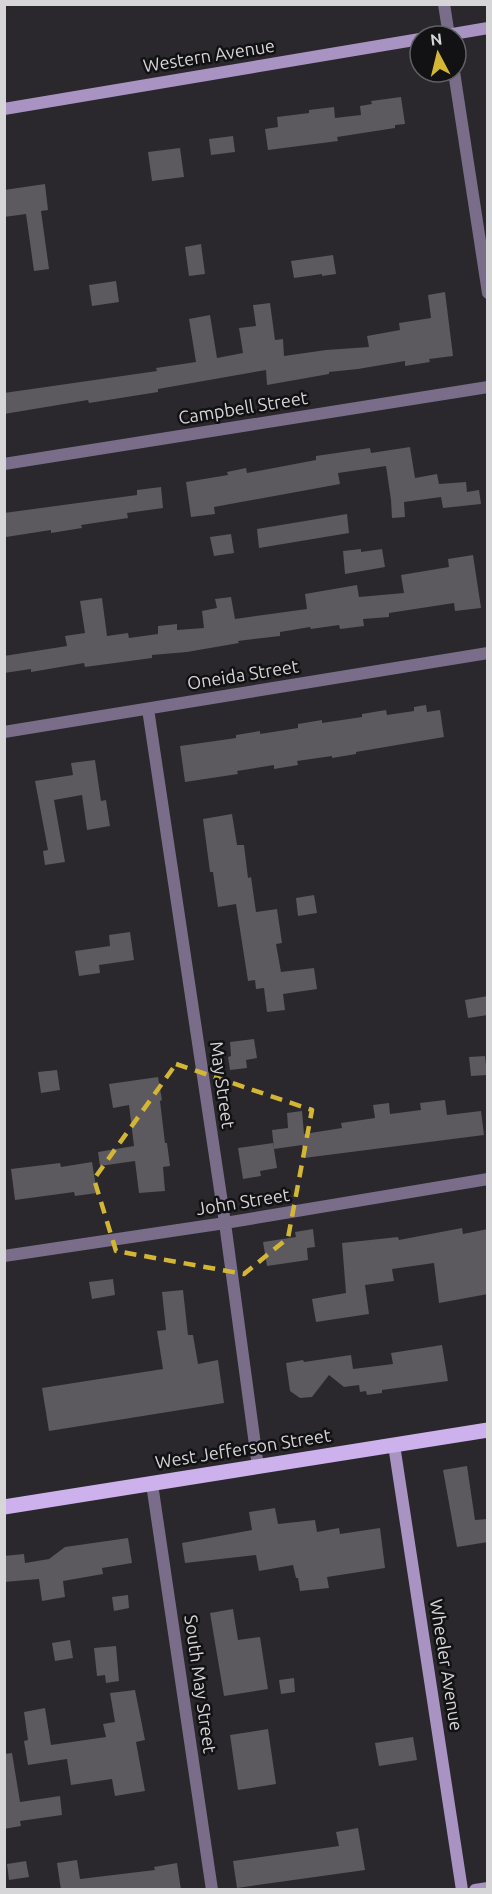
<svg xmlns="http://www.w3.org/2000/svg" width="492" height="1894" font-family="Ubuntu,sans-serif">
  <rect width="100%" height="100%" fill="#2a282c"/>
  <path fill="#5c595f" d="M401,97l4,27 -10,1v3l-58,9 1,4 -70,9 -3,-21 13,-2 -1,-10 32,-4v-3l25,-3 1,11 26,-3 -1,-9 12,-2 -1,-3z
    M233,136l2,16 -24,3 -2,-16z
    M180,148l4,29 -32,4 -4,-29z
    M45,184l3,26 -7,1 8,58 -15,2 -8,-57 -22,3v-27z
    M201,244l4,30 -16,2 -4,-29z
    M333,255l3,19 -14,2v-2l-28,4 -3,-17z
    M116,281l3,21 -27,4 -3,-21z
    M445,292l8,64 -24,3 1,3 -25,4v-5l-47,8 -29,3v2l-62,11 -1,-15 -108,19v3l-69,11 -1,-3 -84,14v-21l153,-22 -1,-3 40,-6 -7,-43 21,-4 7,43 26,-5 -4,-25 17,-2 -3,-21 17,-2 5,37 8,-1 1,17 42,-6 43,-3 -2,-11 33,-6 -1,-7 32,-5 -3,-23z
    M410,447l5,31 22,-4 2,10 27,-2 1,10 12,-2 2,14 -38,4 -2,-11 -37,5 1,15 -13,1 -1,-18 -5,-34 -48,7 2,11 -126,23 1,7 -24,3 -5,-35 42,-7 -1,-3 19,-4 1,5 69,-13v-4l54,-8 1,5z
    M161,487l2,21 -36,5 1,5 -47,7 1,3 -31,5v-3l-45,7 -2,-24 133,-18v-5z
    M347,514l2,19 -90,15 -2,-19z
    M231,534l3,19 -20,3 -4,-19z
    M361,549v3l21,-3 3,18 -40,7 -2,-23z
    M473,555l8,53 -26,3 -1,-8 -65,10v4l-26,2 1,7 -24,3 -1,-4 -28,4 -1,-2 -30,5v4l-42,5 1,2 -52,9 -35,3v3l-67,9 -1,-4 -53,9v-3l-27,4v-17l63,-10 -2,-10 20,-3 -5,-32 22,-3 5,38 21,-3 1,5 29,-4v-8l19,-2v6l27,-2 -2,-17 15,-3 -2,-9 16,-2 4,22 72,-10 -2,-15 52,-9 2,12 45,-4 -3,-18 48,-8 -1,-8z
    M426,705l1,7 13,-2 4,27 -88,15v2l-24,4v-2l-35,5 1,4 -24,4v-4l-37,6 1,3 -53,8 -5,-36 56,-8v-3l24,-4v3l38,-6v-4l24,-4v3l40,-6v-3l24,-4 1,5 27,-4v-4z
    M95,760l6,41 5,-1 4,26 -23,4 -5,-35 -28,5 11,62 -20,3 -2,-14 5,-1 -13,-69 38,-6 -2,-12z
    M232,814l5,31h7l4,33 3,-1 5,35 21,-3 5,34 -6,1 5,28 33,-4 3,21 -34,5 2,16 -18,2 -3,-24 -8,1 -1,-9 -7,1 -12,-77 -18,3 -5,-35h-3l-7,-53z
    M314,895l3,18 -19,3 -2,-18z
    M130,932l4,28 -35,5 1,8 -21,3 -4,-25 35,-5 -1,-11z
    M488,996v19l-20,3 -3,-18z
    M254,1039l3,19 -11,2 1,8 -17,2 -2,-13 3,-1 -1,-14z
    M485,1056l2,19 -16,1 -2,-19z
    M57,1070l3,20 -19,3 -3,-21z
    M158,1077l4,23 -2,1 5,42h2l3,23 -7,1 2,24 -26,2 -4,-32 -35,5 -2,-14 36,-6 -5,-41 -16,3 -4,-24z
    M445,1100l2,15 34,-4 3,24 -180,23 -2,-13 -28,4 -2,-19 16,-2 -1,-15 15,-2 2,23 38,-6 -1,-5 34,-5 -2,-13 16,-2 1,11 31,-4 -1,-7z
    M273,1143l4,25 -17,3 1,5 -18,3 -5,-31z
    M92,1162l5,31 -22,3 -1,-4 -59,8 -4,-31 49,-6 1,4z
    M462,1228l1,6 25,-5v65l-49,9 -5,-40 -42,6 2,12 -29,4 4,29 -53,8 -4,-23 34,-6 -4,-50 56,-6 1,3z
    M313,1229l2,18 -8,1 1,12 -41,6 -4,-24 33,-5 -1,-5z
    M113,1279l2,16 -23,4 -3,-17z
    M183,1290l5,45h5l5,29 20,-4 6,43 -175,28 -7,-43 121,-19 -6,-38 9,-1 -4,-38z
    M442,1345l6,36 -66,9v3l-15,2 -1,-4 -6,1 -1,-7 -15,2 -15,-12 -17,22 -12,1 -10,-7 -4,-28 17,-3 1,2 47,-7 2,14 40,-5 -2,-11z
    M467,1466l8,54 13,-1v23l-31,5 -14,-77z
    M275,1508l3,16 37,-4 2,12 22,-4 1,6 40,-6 5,40 -58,9 2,11 -29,3 -2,-13h-2l-3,-13 -34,6 -3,-16 -71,8 -3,-20 70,-13 -3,-18z
    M128,1538l4,25 -30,5 1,6 -40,7 2,16 -23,4 -3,-22 -35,3v-26l20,-2 1,9 24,-4 16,-12z
    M128,1595l1,13 -15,3 -2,-14z
    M233,1609l5,31 22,-3 8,52 -44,7 -14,-83z
    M70,1640l3,18 -18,3 -3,-18z
    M116,1646l3,35 -13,2 -1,-8 -8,1 -3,-28z
    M294,1678l1,14 -14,2 -2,-14z
    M135,1690l10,50 -9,2 9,49 -30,5 -3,-17 -41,6 -4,-26 -39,6 -4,-24 4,-1 -4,-28 21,-4 6,37 55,-8 -3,-13 12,-2 -5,-29z
    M268,1729l8,55 -38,6 -8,-55z
    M413,1737l4,23 -38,6 -4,-23z
    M12,1753l8,49 40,-6 2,19 -42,6 1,5 -17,3v-75z
    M358,1828l7,42 -128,18 -4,-27 106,-15 -3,-14z
    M77,1860l3,19 75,-9 -1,-3 23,-4 4,27h-120l-4,-27z
    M26,1861l3,16 -20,3 -2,-16z"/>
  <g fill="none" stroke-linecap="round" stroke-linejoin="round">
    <path stroke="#7a6d8a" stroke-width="12" d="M444,4l5,32
      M454,72l34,221
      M4,464l484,-77
      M148,709l77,514 33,244
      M4,732l484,-79
      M4,1256l221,-33 263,-44
      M152,1484l60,406"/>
    <path stroke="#a893c2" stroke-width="12" d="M441,36l47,-8
      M4,109l416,-70
      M394,1445l68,445
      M475,1890l13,-2"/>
    <path stroke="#ccb1ed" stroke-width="15" d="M4,1507l484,-77"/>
  </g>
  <path fill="none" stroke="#d4b635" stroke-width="4.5" stroke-dasharray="12 8" stroke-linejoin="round" d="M176,1064l136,46 -24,128 -44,36 -128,-23 -22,-72z"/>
  <g text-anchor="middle" stroke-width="5" stroke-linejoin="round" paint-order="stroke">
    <g font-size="18" fill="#d6d5d8" stroke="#121113">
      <text transform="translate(209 56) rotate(-9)" y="6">Western Avenue</text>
      <text transform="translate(243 408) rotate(-9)" y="6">Campbell Street</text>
      <text transform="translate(243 675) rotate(-9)" y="6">Oneida Street</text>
      <text transform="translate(222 1085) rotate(82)" y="6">May Street</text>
      <text transform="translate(243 1202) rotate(-9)" y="6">John Street</text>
      <text transform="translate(243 1449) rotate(-9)" y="6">West Jefferson Street</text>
      <text transform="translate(446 1665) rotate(81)" y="6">Wheeler Avenue</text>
      <text transform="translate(200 1684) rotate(82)" y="6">South May Street</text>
    </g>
  </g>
  <rect width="492" height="1894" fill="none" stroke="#d6d5d8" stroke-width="12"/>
  <g transform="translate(438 54) rotate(353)"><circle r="28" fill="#121113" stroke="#605f62" stroke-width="1.5"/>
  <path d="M0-4.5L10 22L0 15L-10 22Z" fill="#d4b635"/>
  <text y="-9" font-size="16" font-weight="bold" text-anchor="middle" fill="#d6d5d8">N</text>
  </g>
</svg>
